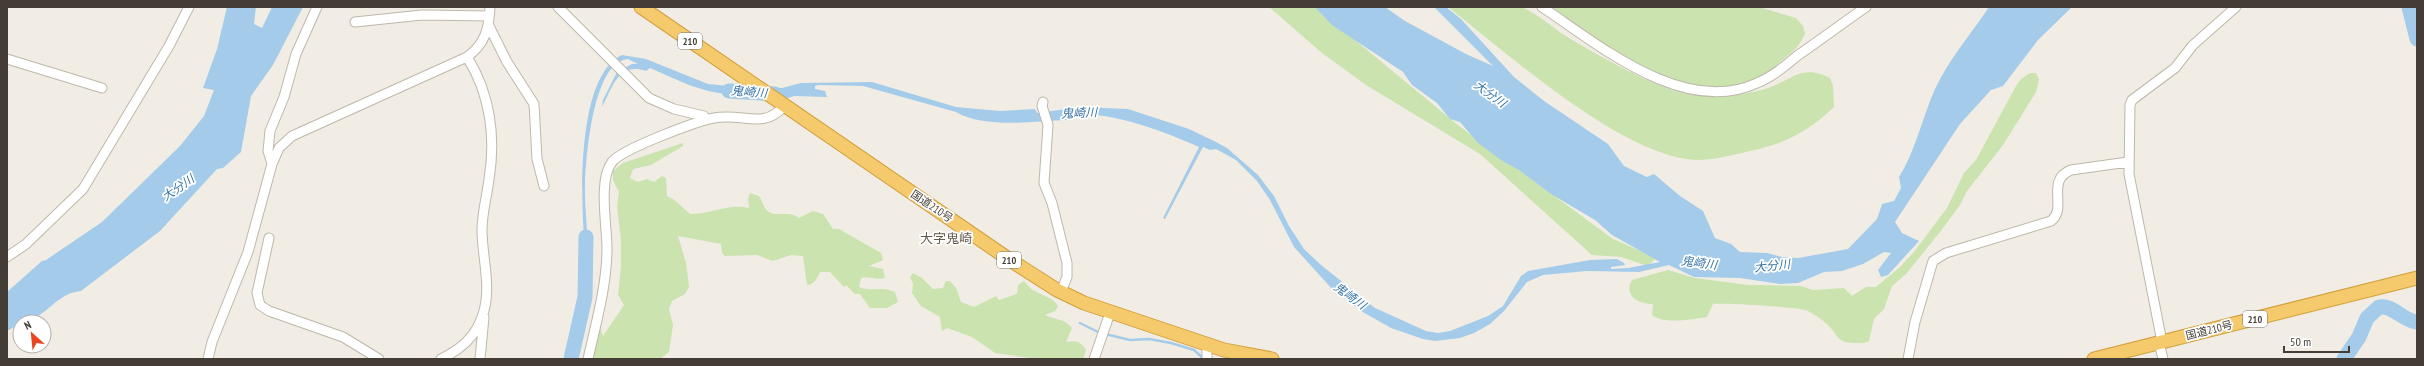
<svg xmlns="http://www.w3.org/2000/svg" width="2424" height="366" font-family="'PT Sans Narrow','Noto Sans JP',sans-serif">
  <rect width="100%" height="100%" fill="#f1ede4"/>
  <path fill="#cae3af" d="M1269,7h46l144,119 154,113 39,17 4,2 -8,8 -27,-9 -29,-2 -112,-101 -114,-69 -44,-32z
    M1448,7c18,0 36,0 54,0 6,0 13,-1 19,0 9,2 33,21 43,28 30,18 90,53 123,59 26,5 56,2 81,-6 26,-9 33,-24 62,-10l3,8 1,21c-27,25 -47,36 -84,44 -17,4 -36,9 -54,9 -74,-3 -190,-108 -248,-153z
    M1548,7h211l37,11 7,8 2,8c-10,20 -14,17 -28,31 -64,63 -172,-21 -229,-58z
    M2030,73h6l3,6 -3,13 -33,53 -36,46 -7,14 -20,27 -34,42 -14,12 -8,23 -10,10 -5,22c-5,3 -10,2 -15,2 -18,-1 -15,-7 -26,-18 -5,-5 -13,-10 -20,-14 -6,-4 -86,-8 -95,-7l-6,13c-15,2 -42,8 -55,-2l1,-11c-14,0 -30,-8 -21,-24l36,-10 27,8 53,7 53,1 12,4 31,-2 8,8 14,-9h10l23,-19 15,-16 33,-44 17,-35 12,-13 40,-74 5,-7z
    M683,143v3l-32,19 -18,4 -3,9 8,4 9,-3 7,3 8,-6 4,2 1,18 6,3 17,15c22,0 38,-11 59,-6l-1,-9 2,-6 9,3c3,4 4,9 6,12 8,12 24,1 34,10l14,-7 10,3 10,15h6l42,24 2,7 -14,6 14,3 2,9c-8,3 -16,-3 -24,0l-2,9c13,5 22,-1 36,5l3,10 -11,6h-17l-10,-14h-5l-9,-9 -2,2 -14,-15h-10c-2,5 -6,13 -13,13l-4,-29 -12,-1 -18,6 -16,-6 -32,1 -3,-3 -1,-9 -43,-8 8,27 3,24 -4,7 -13,7 -3,8 4,16 -4,27 -9,7h-70l9,-35 4,12 21,-31 -6,-10 3,-29v-25l-4,-35 2,-14 -6,-12v-9l10,-8z
    M913,273l9,5 11,11 10,-1 3,-7h4l6,7 5,14 13,5 22,-11 3,4 18,-6 1,-9 6,-4 7,8 22,11 5,6 -3,5 -10,4c10,5 19,3 27,13l-6,14c9,-2 15,-1 20,8l-3,9h-46l-42,-6 -23,-16 -25,-9 -5,3 -2,-14 -19,-11 -9,-13 1,-9 -3,-7z"/>
  <path fill="#a4ccea" d="M227,7h29l-2,17 8,4 10,-21h31l-30,58 -22,31 -10,56 -18,16 -6,1 -57,62 -79,60c-4,1 -9,1 -12,3 -17,7 -29,28 -49,28v2l-13,7v-39l35,-31 4,-1 56,-38 78,-76 24,-30 10,-26 -11,-2 14,-39z
    M1315,7h70l20,14 61,33 27,12 -59,-59h12l15,12 53,58 30,24 64,43 16,22 23,11 7,-3 26,22 23,15 12,27 16,6 9,8 27,1 15,4 16,1 50,-9 29,-30 5,-15 12,-3 7,-13 -2,-11c17,-27 23,-59 36,-88 14,-30 36,-55 54,-82h83l-34,33 -35,46 -12,4 -31,34 -65,98 7,11 17,8 -31,34 -7,2 -3,-7 13,-17 -7,-1 -21,12 -21,7 -18,1 -26,11 -18,1 -40,-6 -46,-1 -25,-12 -30,7 -52,-1 -44,4 -16,7 -23,29 -14,13 -16,9 -14,5 -25,3 -12,-2 -32,-11 -30,-17 -28,-21 -39,-43 -24,-47 -13,-19 -21,-21 -20,-11 -6,1 -7,-3 -38,72 -2,-1 36,-71c-36,-16 -90,-37 -130,-32l-2,5c-32,1 -82,9 -111,-8l-93,-26 -45,-1 -3,1v3l10,2 2,6 -33,-1 -9,3 -17,-12 14,1 19,-5 71,-1 84,25 44,4 35,-2 2,4 44,-6 47,2 61,20 27,13 11,6 31,27 16,21 15,30 15,23 17,16 54,43 51,23 12,2 12,-2 38,-15 15,-10 18,-30 7,-5 62,-11 27,-1 7,4 1,2 -14,2v2l17,-1 32,-6 -48,-27 -17,-15 -44,-26 -32,-24 -18,-10 -24,-18 -17,-20 -10,-3 -13,-16 -25,-18 -9,-13 -71,-47z
    M622,55l24,4 62,25 32,3 15,11c-10,1 -17,-3 -27,-4 -29,-2 -52,-15 -78,-26l-4,3c-28,-9 -33,16 -44,36l1,-7 14,-28 15,-8h6l-10,-5c-35,2 -42,98 -43,124 -1,26 4,51 2,77l-3,-7 -2,-14 2,-3c-3,-41 -7,-160 38,-181z"/>
  <g fill="none" stroke-linecap="round" stroke-linejoin="round">
    <path stroke="#a4ccea" stroke-width="2.5" d="M1080,323l20,10
      M1105,334l25,6 19,-1 22,4 23,7 10,9"/>
    <path stroke="#a4ccea" stroke-width="15" d="M2409,7l8,32
      M729,91l46,3
      M571,359l14,-62 1,-60
      M2344,359l15,-22 8,-19 12,-11c13,-3 24,14 38,15"/>
    <g stroke="#beb8ab" stroke-width="11">
      <path id="minor" d="M558,7l91,91 25,11 30,7 2,4
        M1542,7c57,38 142,110 215,76 15,-6 28,-17 40,-27 23,-16 46,-33 69,-49
        M355,22l67,-7 67,1
        M489,26l18,36 27,42 3,55 7,27
        M7,59l95,29
        M1043,102l-1,4 6,19 -4,58 8,20 15,60v14l-6,15
        M272,164l-4,-13 2,-20 14,-34 12,-43 21,-47
        M269,238l-12,55 3,12 9,6 74,26 36,22
        M7,257l19,-13 57,-55 86,-143 20,-39
        M2162,342l-33,-168 1,-69 2,-5 43,-32 18,-23 43,-38
        M2159,343l4,16
        M1207,344v15
        M208,359l4,-17 36,-90 24,-88 7,-16 13,-12 175,-79c18,-13 22,-28 23,-50
        M441,359c20,-10 35,-22 42,-45 9,-26 -1,-57 -1,-84 0,-17 5,-34 7,-51 7,-42 1,-86 -22,-122
        M480,359l4,-42
        M588,359c8,-36 19,-74 19,-111 0,-22 -9,-68 5,-86 10,-13 85,-41 102,-44 29,-6 49,13 71,-13
        M1094,359l16,-46
        M1908,359l7,-37 18,-61 13,-8 105,-32c17,-13 -6,-41 20,-51l57,-8"/>
    </g>
    <g stroke="#d29f3d" stroke-width="15">
      <path id="highway" d="M641,7l369,253 47,30 27,13 140,47 48,9
        M2094,359l323,-81"/>
    </g>
    <use href="#minor" stroke="#fff" stroke-width="9"/>
    <use href="#highway" stroke="#f4ca6c" stroke-width="13"/>
  </g>
  <g text-anchor="middle" stroke-width="3.5" stroke-linejoin="round" paint-order="stroke">
    <g fill="#fff" stroke="#7b7772" stroke-width="1">
      <rect x="678" y="33" width="24" height="16" rx="3"/>
      <rect x="997" y="252" width="24" height="16" rx="3"/>
      <rect x="2243" y="311" width="24" height="16" rx="3"/>
    </g>
    <g font-size="10" font-weight="bold" fill="#433d35">
      <text x="690" y="45">210</text>
      <text x="1009" y="264">210</text>
      <text x="2255" y="323">210</text>
    </g>
    <g font-size="11" fill="#433d35" stroke="#fff">
      <text transform="translate(932 206) rotate(34)" y="4">国道210号</text>
      <text transform="translate(2209 330) rotate(-14)" y="4">国道210号</text>
    </g>
    <g font-size="12" font-style="italic" fill="#3674a6" stroke="#fff">
      <text transform="translate(749 92) rotate(5)" y="4">鬼崎川</text>
      <text transform="translate(1490 94) rotate(36)" y="4">大分川</text>
      <text transform="translate(1079 113) rotate(-2)" y="4">鬼崎川</text>
      <text transform="translate(178 188) rotate(-35)" y="4">大分川</text>
      <text transform="translate(1699 263) rotate(7)" y="4">鬼崎川</text>
      <text transform="translate(1772 266) rotate(-6)" y="4">大分川</text>
      <text transform="translate(1350 296) rotate(36)" y="4">鬼崎川</text>
    </g>
    <g font-size="13" fill="#655b4d" stroke="#fff">
      <text x="946" y="243">大字鬼崎</text>
    </g>
  </g>
  <rect width="2424" height="366" fill="none" stroke="#433d35" stroke-width="16"/>
  <g transform="translate(32 334) rotate(333)"><circle r="19" fill="#ffffff" stroke="#b4b1ae"/>
  <path d="M0-3L7 15L0 10L-7 15Z" fill="#eb4421"/>
  <text y="-6" font-size="11" font-weight="bold" text-anchor="middle" fill="#433d35">N</text>
  </g>
  <path d="M2284 346v6h65v-6" fill="none" stroke="#433d35" stroke-width="2"/>
  <text x="2290" y="346" font-size="12" fill="#433d35" stroke="#ffffff" stroke-width="3" paint-order="stroke">50 m</text>
</svg>
